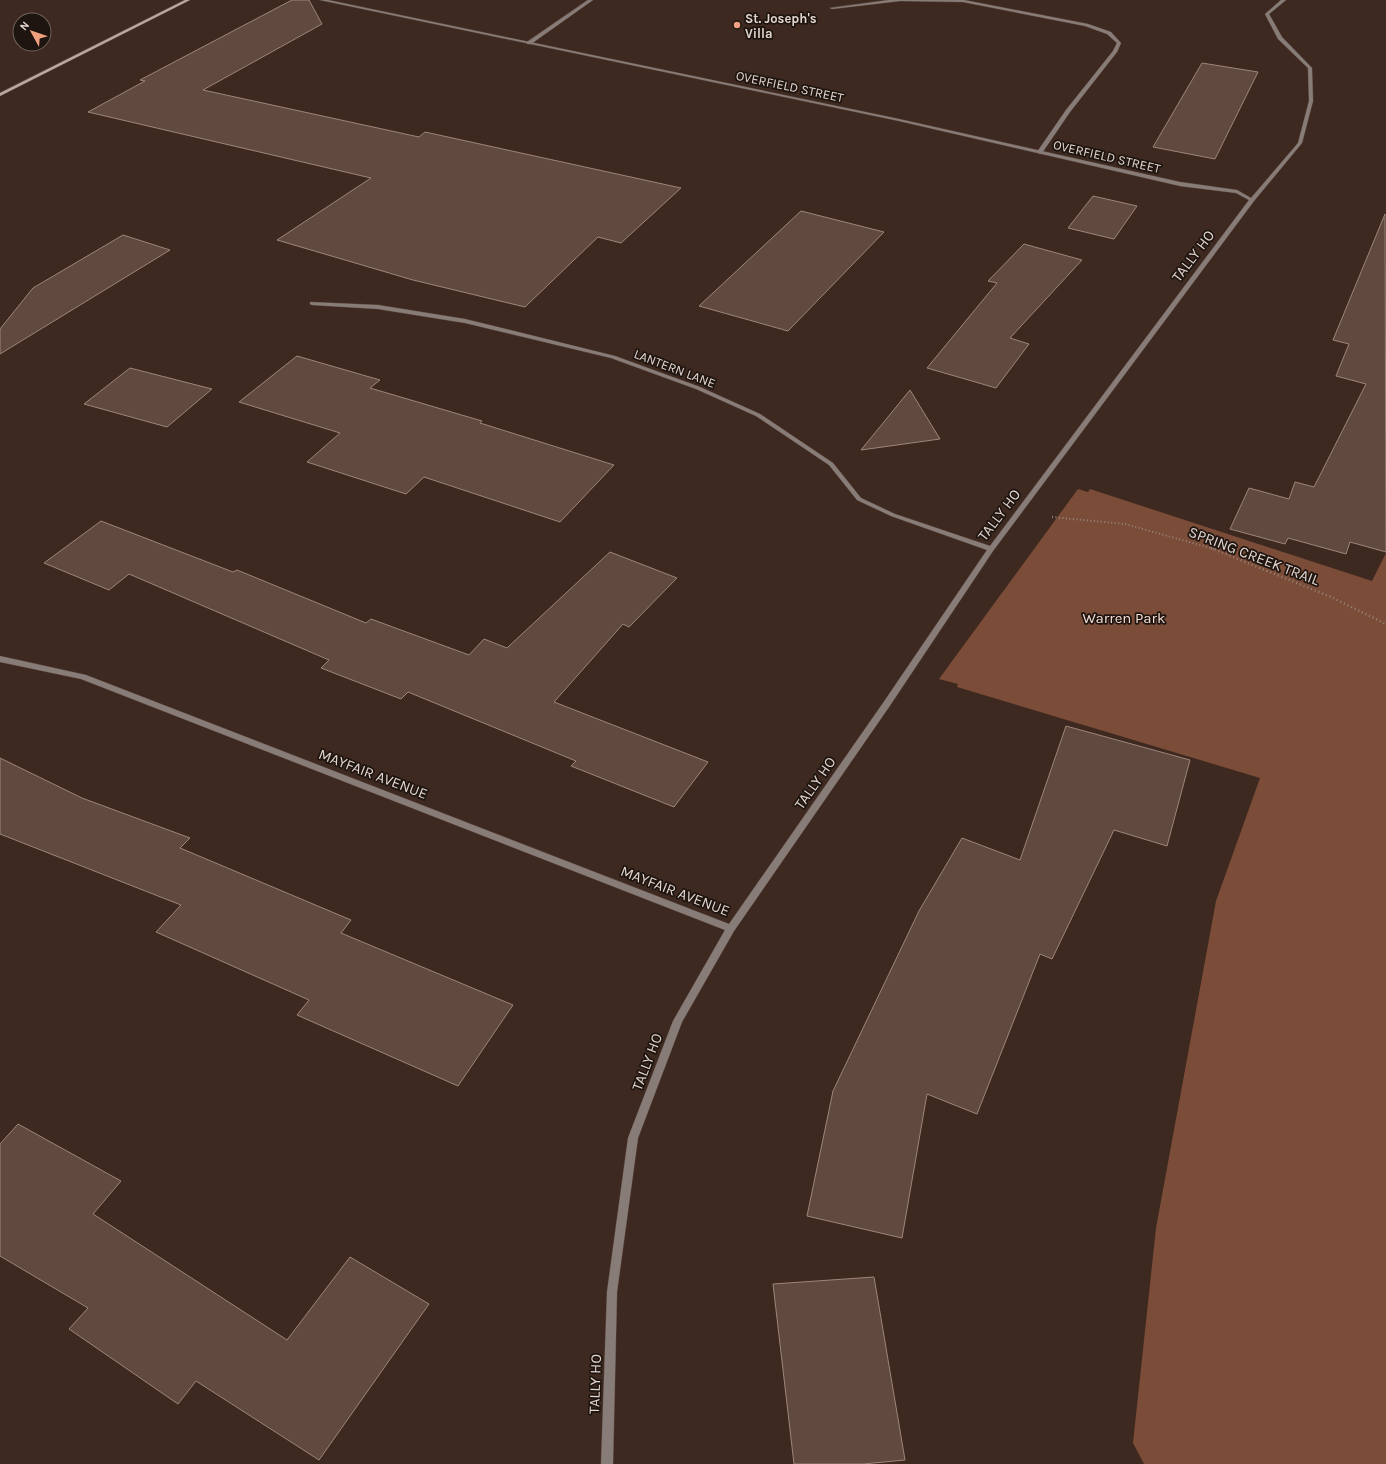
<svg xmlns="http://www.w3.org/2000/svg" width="1386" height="1464" font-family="Karla,sans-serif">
  <rect width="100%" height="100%" fill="#3e2920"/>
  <path fill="#7b4c37" d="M1078,489l10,3 2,-3 282,92 14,-28v911h-242l-11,-21 23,-215 60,-327 44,-123 -303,-91 1,-3 -19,-5z"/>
  <path fill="#60493f" stroke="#9f857a" d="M292,0h17l13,24 -119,66 216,47 6,-5 256,56 -60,55 -23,-6 -73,70 -112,-27 -136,-40 94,-62 -283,-66 57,-31 -5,-1z
    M1202,63l56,9 -43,87 -62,-12z
    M1093,196l44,10 -23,33 -46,-11z
    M801,211l83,21 -96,99 -89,-25z
    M1385,214l1,338 -36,-10 -4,12 -58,-16 -3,6 -55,-15 19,-41 40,11 6,-17 19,5 52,-103 -30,-8 13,-32 -16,-4z
    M123,235l47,15 -170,104v-25l33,-41z
    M1024,244l58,16 -72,78 19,6 -33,44 -69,-20 70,-85 -9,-2z
    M297,356l83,24 -10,8 112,33 -2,2 134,42 -54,57 -136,-45 -18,17 -99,-32 33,-29 -101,-31z
    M130,368l82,21 -45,38 -83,-23z
    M910,390l30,49 -79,11z
    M101,521l132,51 4,-2 129,53 5,-4 98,36 15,-16 23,9 103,-96 67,26 -48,49 -6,-3 -69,78 154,60 -34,45 -103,-41 5,-5 -168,-69 -7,7 -80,-31 8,-8 -200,-86 -20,16 -65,-27z
    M1066,726l124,34 -23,86 -53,-16 -62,129 -12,-5 -63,160 -50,-20 -25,144 -95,-22 26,-125 86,-180 43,-73 58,22z
    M0,758l82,40 108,40 -10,10 171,72 -10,13 172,72 -55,81 -161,-71 12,-15 -153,-68 25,-27 -181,-71z
    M18,1124l103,57 -28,33 194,126 63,-83 79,47 -110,156 -123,-79 -18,23 -109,-75 19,-21 -88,-52v-112z
    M874,1277l31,183 -42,4h-69l-21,-180z"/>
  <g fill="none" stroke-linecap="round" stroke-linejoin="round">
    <g stroke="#58453c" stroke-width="1">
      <path id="lane" d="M588,0h5l-62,44h-4v-2z
        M889,0h75l124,24 23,8 10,11 -4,9 -47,60 -28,41 -2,1 -3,-2 29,-42 47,-59 4,-8 -10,-9 -22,-8 -122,-24 -63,-1 -68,8 -2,-1z"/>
    </g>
    <g stroke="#58453c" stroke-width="1">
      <path id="street" d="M320,0h8l571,119 281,63 57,8 14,8 47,-55 11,-42 -1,-33 -30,-29 -13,-25 16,-14h5l-17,14 13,23 30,31 1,33 -11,42 -48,58 -261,350 -104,156 -155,224 -52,91 -44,116 -21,154 -4,172h-12l6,-172 21,-154 45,-117 52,-91 -644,-251 -81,-17v-6l86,19 643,249 154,-221 104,-153 -96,-34 -34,-16 -28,-35 -73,-49 -60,-27 -85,-31 -146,-35 -87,-14 -66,-4 -2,-1v-2l68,3 87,14 150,37 85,31 60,27 73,49 28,35 34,16 95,32 259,-346 -13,-7 -56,-7 -281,-65z"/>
    </g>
    <g stroke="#58453c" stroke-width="1">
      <path id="secondary" d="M185,0h5l-190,96v-3z"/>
    </g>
    <path stroke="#97867f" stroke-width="2" stroke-dasharray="1 2.5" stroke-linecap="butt" d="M1052,517l73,7 89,25"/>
    <path stroke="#97867f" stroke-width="2.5" stroke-dasharray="1 3" stroke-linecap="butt" d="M1211,548l120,49 55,27"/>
    <use href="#lane" fill="#887c78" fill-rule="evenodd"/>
    <use href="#street" fill="#887c78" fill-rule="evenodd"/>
    <use href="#secondary" fill="#bba8a0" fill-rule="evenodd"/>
  </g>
  <circle fill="#f2a17e" stroke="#1e1510" stroke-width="1.5" cx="737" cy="25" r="4"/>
  <g text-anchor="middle" stroke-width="3.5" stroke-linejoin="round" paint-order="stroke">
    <g font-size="13" font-weight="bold" fill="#e3d5cf" stroke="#1e1510" text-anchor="start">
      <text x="745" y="23">St. Joseph's<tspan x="745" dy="15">Villa</tspan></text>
    </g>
    <g font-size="13" fill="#e3d5cf" stroke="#1e1510">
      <text transform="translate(790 86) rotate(12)" y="5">OVERFIELD STREET</text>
      <text transform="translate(1107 156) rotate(13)" y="5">OVERFIELD STREET</text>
      <text transform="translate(675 368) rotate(21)" y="5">LANTERN LANE</text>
    </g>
    <g font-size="15" fill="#e3d5cf" stroke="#1e1510">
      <text transform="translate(1193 256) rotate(-53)" y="5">TALLY HO</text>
      <text transform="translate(999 515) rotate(-53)" y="5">TALLY HO</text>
      <text transform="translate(1254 556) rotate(21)" y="5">SPRING CREEK TRAIL</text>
      <text transform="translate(373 774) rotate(21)" y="5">MAYFAIR AVENUE</text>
      <text transform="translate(815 783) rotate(-55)" y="5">TALLY HO</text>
      <text transform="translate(675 891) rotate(21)" y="5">MAYFAIR AVENUE</text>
      <text transform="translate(647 1062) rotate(-69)" y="5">TALLY HO</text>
      <text transform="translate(595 1384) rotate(-88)" y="5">TALLY HO</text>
    </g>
    <g font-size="15" fill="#f5ddd3" stroke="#1e1510">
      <text x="1124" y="623">Warren Park</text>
    </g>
  </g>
  <g transform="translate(32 32) rotate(310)"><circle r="19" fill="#1e1510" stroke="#6d625c"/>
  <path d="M0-3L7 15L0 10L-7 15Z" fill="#f2a17e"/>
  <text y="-6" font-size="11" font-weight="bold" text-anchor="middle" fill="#e3d5cf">N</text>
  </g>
</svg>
